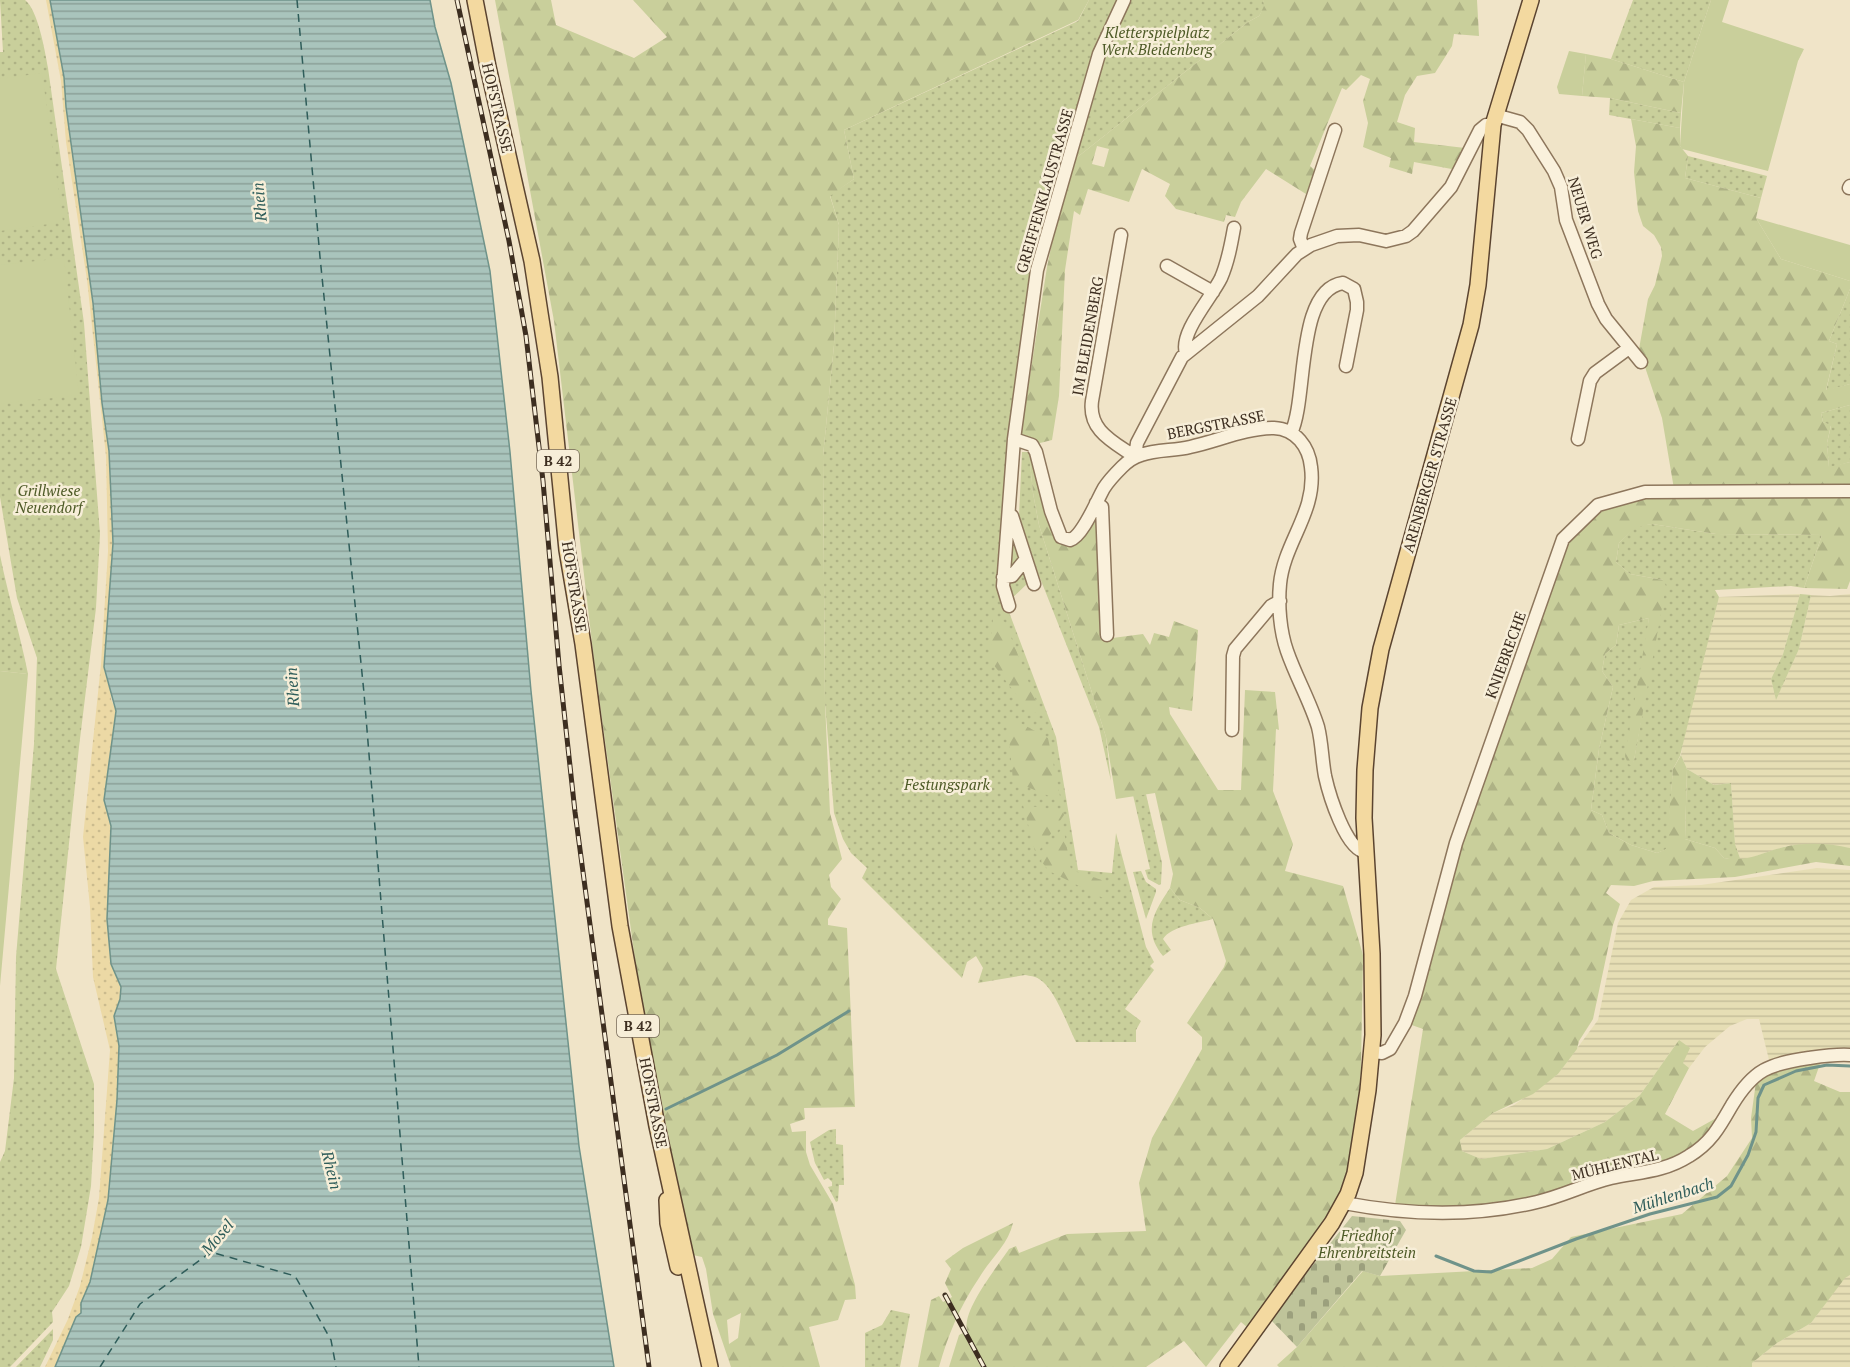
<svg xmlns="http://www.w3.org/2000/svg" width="1850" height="1367" font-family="'PT Serif',serif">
  <defs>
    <pattern id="farmland-rules" width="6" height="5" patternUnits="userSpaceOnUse" patternTransform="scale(1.5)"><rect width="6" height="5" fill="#e6deb5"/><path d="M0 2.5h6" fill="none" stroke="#c6bf9b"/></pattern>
    <pattern id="grass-dots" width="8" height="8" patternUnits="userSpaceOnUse" patternTransform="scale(1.5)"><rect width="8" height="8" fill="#c9cf9b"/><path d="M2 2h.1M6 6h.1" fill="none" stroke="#aeb285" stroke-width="1.8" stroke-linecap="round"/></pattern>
    <pattern id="forest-firs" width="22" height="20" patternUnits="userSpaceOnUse" patternTransform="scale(1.5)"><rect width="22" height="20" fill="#c9cf9b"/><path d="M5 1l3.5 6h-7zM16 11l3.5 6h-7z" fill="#aeb285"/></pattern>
    <pattern id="sand-dots" width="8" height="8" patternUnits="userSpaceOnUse" patternTransform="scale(1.5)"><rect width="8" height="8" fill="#ecd9a5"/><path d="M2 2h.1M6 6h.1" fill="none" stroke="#cbbb8e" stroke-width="1.8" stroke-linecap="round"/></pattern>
    <pattern id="cemetery-stones" width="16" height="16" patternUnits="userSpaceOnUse" patternTransform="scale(1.5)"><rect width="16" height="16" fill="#bfc49a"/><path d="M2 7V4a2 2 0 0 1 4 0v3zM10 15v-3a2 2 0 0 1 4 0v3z" fill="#9ca07d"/></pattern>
    <pattern id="water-rules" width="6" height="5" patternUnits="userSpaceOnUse" patternTransform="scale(1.5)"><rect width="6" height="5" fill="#a9c4bc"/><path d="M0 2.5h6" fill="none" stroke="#8ba098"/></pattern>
  </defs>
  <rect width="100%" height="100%" fill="#f0e4c8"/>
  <path fill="url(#farmland-rules)" d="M1800,594l-17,60 -12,25 5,20 23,-50 12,-54 19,1 20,-2v254l-35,-4 -29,2 -45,15 -6,-17 -4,-61 -17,2 -27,-16 -6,-14 3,-19 35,-139z
    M1817,868l33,2v183h-29l-52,7 -10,-41h-12l-17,7 -25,21 -16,21 -6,-5 -4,-23 -39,55 -35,27 -58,27 -66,10 -19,-8 -2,-11 33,-27 21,-8 44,-31 40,-54 20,-97 13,-23 23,-13 47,-2z
    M1850,1275v92h-98v-4l25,-20 34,-20 34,-46z"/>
  <path fill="url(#grass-dots)" d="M0,0h25c13,10 20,51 23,68l36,255 16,211 -4,74 -17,139 -23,222 38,115v48l-3,54 -10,61 -12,39 -17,26 1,10 -43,45h-10v-205l5,-11 9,-73 2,-121 18,-213 3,-86 -20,-60 -17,-101v-445h3z
    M1089,0h31l-85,270 -30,239 24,73 -23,22 50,133 22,133 34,3 4,-40 30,114 8,15 -4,4 4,4 -29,39 16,12 -5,9v12h-60c-8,-16 -22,-55 -37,-63 -4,-3 -9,-3 -14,-4l-47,8 5,-15 -7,-12 -9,6 -5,16 -100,-100 5,-10 -16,-15 -8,-14 -9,-26 -9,-110 -2,-247 11,-111 5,-120 -9,-30 24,-16 -10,-49 234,-109z
    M1131,0h132l2,6 -6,10 -11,6 -173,137 33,-112z
    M1633,0h78l-27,82 -73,-23z
    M1610,98l71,15 -1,15 -71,-13z
    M1688,156l79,20 -6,22 -76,-20z
    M1850,289v95l-24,7 11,-47 -8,-3z
    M1850,405v57l-21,6 -2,-25 4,-17 -8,-4 -2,-9z
    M1022,452h7l4,41 6,32 67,212 5,44 -12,-54 -61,-154 -19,-58z
    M1652,524l64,10 106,1 -18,53 -13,-2 -76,4 4,7 -39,159 -7,13 -6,80 -10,4 -26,-8 -22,-12 -7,-18 -11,-5 8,-61 14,-62 -11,-16 3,-17 11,-9 3,-20 30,-7 -17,147 2,-5 17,-98 12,-82 -33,-6 -14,-12 3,-19 17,-17z
    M0,555c8,40 20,79 28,119l-28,-3z
    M1800,594l11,1 -12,54 -23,51 -5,-21 12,-25z
    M1687,769l27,16 17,-2 4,61 6,17 -17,-3 -9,-10 -30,-9z
    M1146,794l16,69 -1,21 -2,1 -11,-6 -3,-9 5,-1 -17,-74z
    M1141,871l5,11 10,7v3l-10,27 -13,-47z
    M1170,888l10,12 20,8 13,11c-14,4 -42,7 -50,20l8,11 -8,6c-21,-26 -9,-44 7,-68z
    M836,1129v15l7,1 1,40h-5l-1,16 -2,1 -8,-15 4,-1v-4l-4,-4 -4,2 -9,-17 -5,-21 19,-12z
    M891,1310l19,4 -10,53h-35v-34l17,-8z
    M53,1329v11l-13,27h-24z"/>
  <path fill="url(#forest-firs)" fill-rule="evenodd" d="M495,0h56l5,25 78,33 33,-21 -34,-37h456l-11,20 -234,110 10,49 -24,17 9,29 -5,120 -11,111 2,247 5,110 12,46 -13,16 2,12 10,12 -13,20v6l19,3 8,179 -51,1 1,11 -15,5 2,8 14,-1v21l4,13 23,39 22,81 1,14 -11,1 -7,20 -29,7 11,40h-89l-18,-53 -7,-45 -4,-12 -9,-2 -3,-8 -52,-266 -43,-313 -41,-347zM741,1313l-3,25 -9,6 -2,-24z
    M1263,0h214l2,36 -25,-2 -2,12 -17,27 -18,3 -12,19 -8,27 18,6 -1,14 51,6 -8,22 -43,-8 -2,12 -23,-7 2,-9 -28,-11 5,-24 -5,-22 7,-22 -9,-4 -15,15 -4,-2 -32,78 6,5 -10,23 -40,-25 -25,33 -6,15 -9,-2 -2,7 -48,-13 -11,-13 5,-12 -28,-15 -13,33 -41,-13 -8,26 -6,-4 -9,59 -6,126 -7,44 -16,4 -13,-7 -2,-4 26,-166 13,-62 15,-46 173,-137 11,-6 5,-10zM1097,146l12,3 -5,18 -12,-3z
    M1586,54l25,5 73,23 -3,31 -71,-15 -28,-2z
    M1631,119l49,9v18l8,10 -3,22 76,20 -5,20 25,41 69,22v8l-21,52 8,3 -11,46 24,-6v21l-29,8 2,9 8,3 -4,18 2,24 21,-5v119l-3,8 -43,-1 18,-53 -106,-1 -64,-10 -16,3 -17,16 -3,19 14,12 33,6 3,6 -33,180 -5,-2 -3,-8 24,-138 -30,7 -3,20 -11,9 -3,17 11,16 -14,62 -8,61 11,5 7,18 22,12 26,8 9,-4 7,-80 8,-14 6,14 -2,70 30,9 9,10c26,4 36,-5 60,-11 20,-5 45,-4 66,1v18l-34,-4 -81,15 -82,4 -19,5 -23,-1 -5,8 14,11 -7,21 -20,94 -14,22 -2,8 -19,25 -25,20 -40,19 -33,27 2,11 19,8 66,-10 58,-27 35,-27 39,-55 11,8 -7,15 6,5 -24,46 28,17 27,-15c-27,43 -67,50 -113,62 -51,15 -103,29 -157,30 -18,0 -37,-2 -55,-3l28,-176 -17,-6 54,-181 107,-300 34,-33 73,-20 -12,-71 -23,-69 9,-50 7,-14 7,-29 -1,-9 -7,-12 -11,-9 -5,-15 -4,-39 2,-26z
    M1029,452l5,8 23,81 10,5c18,0 24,-24 31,-37l7,130 38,-5 7,11 4,-12 15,4 5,-16 24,9 -6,81 -23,-4 1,7 48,76h23l4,-100 30,2 4,38 -3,-1 -3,62 20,53 -8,27 58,15 20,69 -2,113 -6,87 -13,34 -17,30 -17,28 -60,81 -7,-6 -35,45 -22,-26 -38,26h-160c-6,-11 -16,-25 -19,-37 -5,-20 31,-64 42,-81l7,-3 3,7 48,-19 79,-3 -7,-48 13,-45 50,-89v-12l-15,-14 37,-56 2,-6 -13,-42 -13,-11 -20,-8 -10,-12 3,-14 -18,-81 -39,6 -10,-62 -67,-212 -6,-32z
    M993,618l12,4 35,89 -9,3 -41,-54z
    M1007,716l41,22 13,63 -48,-20z
    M1023,805l40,6 1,4 -28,40z
    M1063,826l8,44 34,11 -2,17 -54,-27 -8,-10z
    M1821,1061l-7,20 26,11h10v183l-5,3 -34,45 -34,20 -25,20v4h-473l-2,-2 20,-18 66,-76 17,5 152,-8 20,-9 19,-22 111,-23 45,-38 25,-38 -1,-20 5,-36 15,-12z
    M1013,1223c-5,22 -23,36 -34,55 -19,28 -31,57 -40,89h-21l13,-67 8,-4 4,6 9,-5 -7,-14 6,-14 -6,-8 18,-13z
    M963,1333l18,34h-32l10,-32z"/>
  <path fill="url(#sand-dots)" d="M46,0h4l14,77 2,30 27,196 9,100 7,48 4,92 -2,156 5,12 -12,89 7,26 -4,93 4,45 10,23 -1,12 -6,17 5,30 -2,54 -9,100 -18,82 -9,21v10l-12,21 -14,33h-10l23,-48 12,-33 12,-49 7,-39 11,-148 -17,-73 -3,-70 -7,-70 18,-173 7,-113 -2,-95 -19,-176 -21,-138 -5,-61z"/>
  <path fill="url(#cemetery-stones)" d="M1352,1216l48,5 6,9 -26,46 -18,-5 -65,76 -27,-28z"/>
  <path fill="#c9cf9b" d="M1711,0h18l-7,22 82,27 -6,12 -30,110 -86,-22 -2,-3 4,-64z
    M1569,51l17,3 -4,42 -23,-2 -2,-7z
    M42,73l21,149 -63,9v-152z
    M1756,218l94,27v36l-69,-22z
    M64,258l15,137 -79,9v-139z
    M0,671l28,3 -28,312z"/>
  <path fill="url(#water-rules)" stroke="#6f938a" stroke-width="1.5" d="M50,0h380l5,27 16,56 39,188 20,181 21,239 48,455 35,221h-559l21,-50 5,-4v-10l9,-21 18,-82 9,-100 2,-54 -5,-30 6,-17 1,-12 -10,-23 -4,-45 4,-93 -7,-26 12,-89 -12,-44 9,-124 -4,-92 -7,-48 -9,-100 -27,-196 -2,-30z"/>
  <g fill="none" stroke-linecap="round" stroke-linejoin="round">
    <path stroke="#6f938a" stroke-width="3" d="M666,1109l111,-54 72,-44
      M1436,1256l38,15 17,1 85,-33 74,-25 67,-17 14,-11 17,-31 8,-23 2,-34 6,-13 32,-14 31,-6 23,1"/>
    <path stroke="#2f5d5a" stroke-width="1.5" stroke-dasharray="8 6" stroke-linecap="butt" d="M297,0l23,257 44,436 55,674
      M100,1367l40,-63 71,-52 84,24 36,64 5,27"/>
    <g stroke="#8d765c" stroke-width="15">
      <path id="minor" d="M1495,115l25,7 8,8 26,41 7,16 5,33 32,84 8,15 35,43
        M1849,188l1,-2
        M1121,235l-29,166c-4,30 22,41 43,56l2,-14 45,-86 76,-61 39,-42 14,-9 26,-9 22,-1 27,6 20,-5 7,-5 38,-44 29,-57 6,-5h7
        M1304,249l-4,-10 1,-6 34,-103
        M1167,266l46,26
        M1186,353c-7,-20 26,-56 35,-75 7,-16 10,-33 13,-50
        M1291,433c17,-34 4,-143 52,-150l11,6 3,13v8l-11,56
        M1014,439l18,6 4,7 15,59 10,26 9,3c13,-4 27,-40 34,-52 5,-8 12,-15 18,-21 5,-5 12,-10 19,-12 15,-6 33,-4 49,-8 28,-6 55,-19 84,-19 22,1 35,19 37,39 6,45 -27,75 -31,117 -2,21 0,47 7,67 9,26 23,50 31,76 4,16 4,33 7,49 4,18 21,75 41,76
        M1578,439l12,-58 5,-8 34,-25
        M1096,503l6,4 5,128
        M1012,516l22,68
        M1003,577l9,-1 13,-16
        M1009,606l-6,-20 11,-147 23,-169 62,-216 25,-54
        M1232,730l1,-74 2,-7 36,-43 9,-5
        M1372,1052l10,1 8,-4 15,-26 10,-27 41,-153 107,-304 35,-34 47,-13 205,-1
        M1344,1203c63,12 130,14 193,-1 26,-6 49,-18 74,-24 28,-6 53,-6 78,-22 22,-13 31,-30 43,-51 22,-36 37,-41 77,-47 14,-2 27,-4 41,-3"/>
    </g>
    <g stroke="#5b4430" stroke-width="18">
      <path id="major" d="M475,0l13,67 44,194 8,52 10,64 17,173 16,94 37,282 37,200 53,241
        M667,1200l1,23 10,44
        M1228,1367l104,-144 16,-29 7,-21 13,-83 5,-55 -1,-81 -8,-136 1,-48 5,-62 11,-59 90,-324 7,-40 15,-160 38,-125"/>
    </g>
    <use href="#minor" stroke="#faf1dc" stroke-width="12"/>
    <use href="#major" stroke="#f3d9a0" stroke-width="15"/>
    <g stroke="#3d2e20" stroke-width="5">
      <path id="rail" d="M457,0l52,241 17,95 17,145 16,184 16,147 74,555
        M945,1295l39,72"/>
    </g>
    <use href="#rail" stroke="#f7eed8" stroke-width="3" stroke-dasharray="9" stroke-linecap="butt"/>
  </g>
  <g text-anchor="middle" stroke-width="5" stroke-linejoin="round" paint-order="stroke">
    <g fill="#f7eed8" stroke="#756857" stroke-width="1.5">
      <rect x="537" y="450" width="42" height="22" rx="4.5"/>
      <rect x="617" y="1015" width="42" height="22" rx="4.5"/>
    </g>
    <g font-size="14" font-weight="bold" fill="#3d2e20">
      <text x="558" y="466">B 42</text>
      <text x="638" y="1031">B 42</text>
    </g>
    <g font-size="15" font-style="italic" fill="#4d5a26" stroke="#f7eed8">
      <text x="1157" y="38">Kletterspielplatz<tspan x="1157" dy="17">Werk Bleidenberg</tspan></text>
      <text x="49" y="496">Grillwiese<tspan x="49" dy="17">Neuendorf</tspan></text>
      <text x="947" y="790">Festungspark</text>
      <text x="1367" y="1241">Friedhof<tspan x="1367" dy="17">Ehrenbreitstein</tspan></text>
    </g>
    <g font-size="15" fill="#3d2e20" stroke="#f7eed8">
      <text transform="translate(497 108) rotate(77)" y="5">HOFSTRASSE</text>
      <text transform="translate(1045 191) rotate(-74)" y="5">GREIFFENKLAUSTRASSE</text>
      <text transform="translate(1585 218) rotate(73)" y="5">NEUER WEG</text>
      <text transform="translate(1088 336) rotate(-80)" y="5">IM BLEIDENBERG</text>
      <text transform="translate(1216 425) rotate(-11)" y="5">BERGSTRASSE</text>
      <text transform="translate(1430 475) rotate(-74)" y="5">ARENBERGER STRASSE</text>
      <text transform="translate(574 587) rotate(81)" y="5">HOFSTRASSE</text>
      <text transform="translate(1506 655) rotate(-70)" y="5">KNIEBRECHE</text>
      <text transform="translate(653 1103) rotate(79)" y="5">HOFSTRASSE</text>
      <text transform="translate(1615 1165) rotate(-14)" y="5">MÜHLENTAL</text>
    </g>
    <g font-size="16" font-style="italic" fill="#2f5d5a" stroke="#f7eed8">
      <text transform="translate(259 202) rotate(-95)" y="6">Rhein</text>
      <text transform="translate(292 687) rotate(-94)" y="6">Rhein</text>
      <text transform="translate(332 1170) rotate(76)" y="6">Rhein</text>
      <text transform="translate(1673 1195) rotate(-18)" y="6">Mühlenbach</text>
      <text transform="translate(217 1237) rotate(-50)" y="6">Mosel</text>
    </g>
  </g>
</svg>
